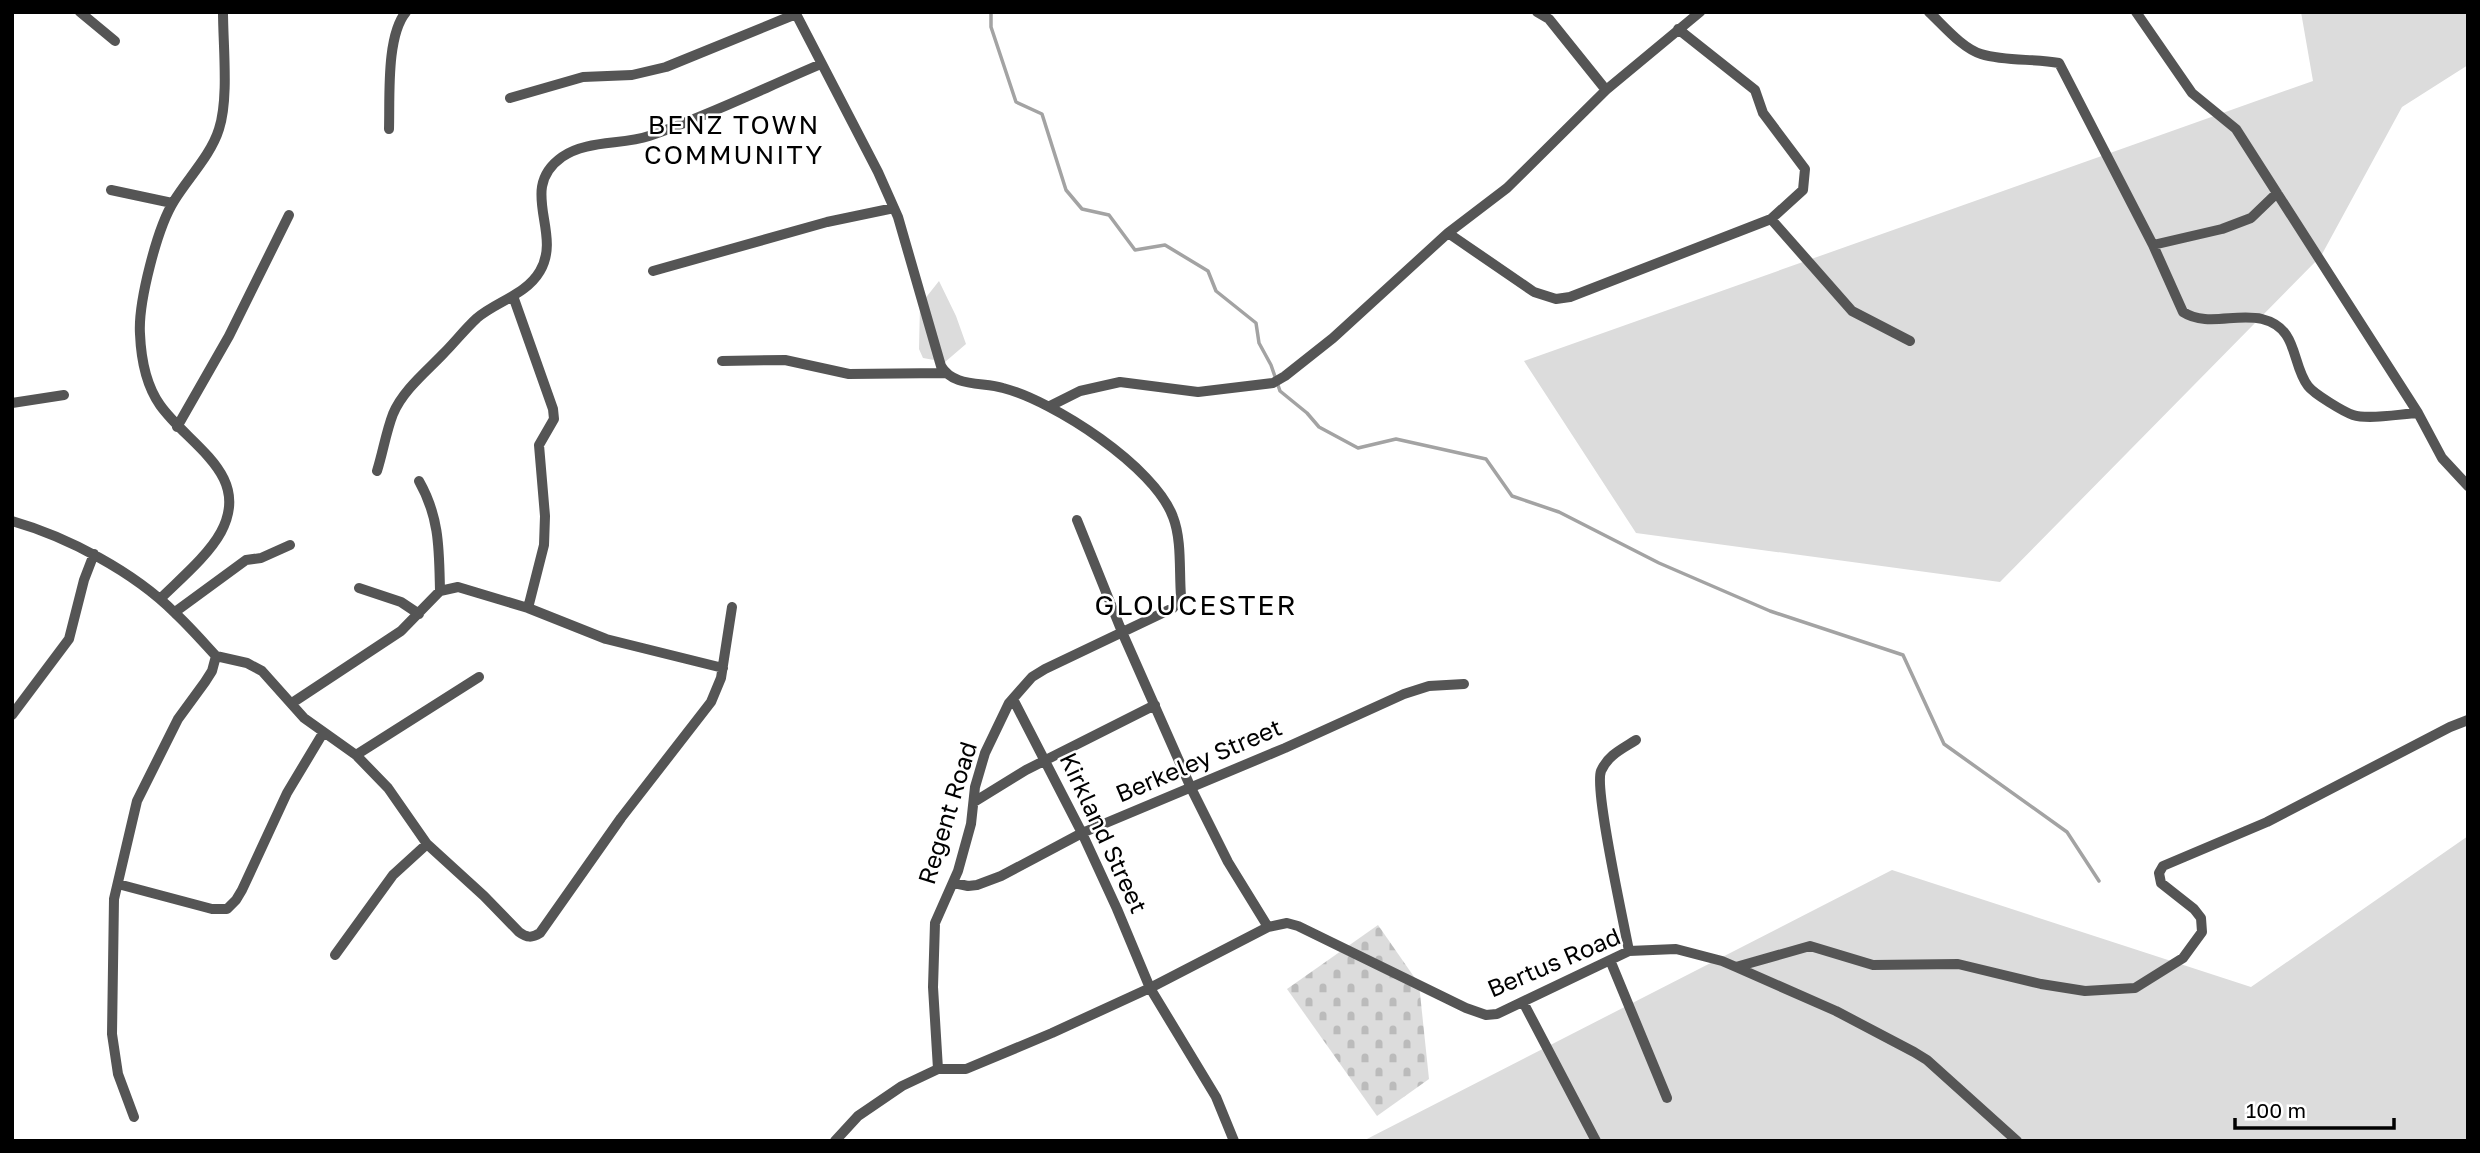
<svg xmlns="http://www.w3.org/2000/svg" width="2480" height="1153" font-family="'Golos Text',sans-serif">
  <defs>
    <pattern id="cemetery-stones" width="16" height="16" patternUnits="userSpaceOnUse" patternTransform="scale(1.75)"><rect width="16" height="16" fill="#dcdcdc"/><path d="M2 7V4a2 2 0 0 1 4 0v3zM10 15v-3a2 2 0 0 1 4 0v3z" fill="#bbb"/></pattern>
  </defs>
  <rect width="100%" height="100%" fill="#fff"/>
  <path fill="#dcdcdc" d="M2301,12h167v53l-66,42 -81,149 -321,326 -364,-49 -112,-172 789,-280z
    M939,281l17,35 10,28 -21,18 -22,-4 -4,-9 1,-44z
    M2468,836v305h-1105l529,-271 359,117z"/>
  <path fill="url(#cemetery-stones)" d="M1378,925l41,59 10,95 -52,37 -90,-127z"/>
  <g fill="none" stroke-linecap="round" stroke-linejoin="round">
    <path stroke="#a3a3a3" stroke-width="3.5" d="M991,12v15l25,75 26,12 24,76 16,19 27,6 26,35 30,-5 43,26 8,20 40,32 3,20 12,22 9,26 27,22 12,14 39,21 38,-9 90,20 26,37 47,16 100,51 111,48 133,44 41,89 123,88 32,49"/>
    <path stroke="#555" stroke-width="10" d="M80,12l35,29
      M795,12l83,160 20,45 43,149c12,21 41,16 62,22 51,13 152,79 170,129 9,23 6,54 8,79l-8,12 -128,61 -13,8 -23,26 -24,50 -10,34 -4,37 -13,47 -23,52 -2,64 5,82
      M1537,12l12,7 57,71
      M1929,12c15,14 33,36 52,42 26,8 52,4 78,9l94,182 30,67c23,15 53,1 79,7 37,9 29,45 46,67 6,8 36,26 45,29 16,5 47,-1 65,-2
      M2136,12l56,81 44,36 182,284 24,45 26,28
      M510,98l73,-21 49,-2 34,-8 130,-53
      M389,129c1,-32 -3,-93 17,-117
      M111,190l61,13
      M1771,219l81,92 58,30
      M1448,233l86,59 22,7 14,-2 201,-78 32,-29 2,-21 -42,-56 -8,-23 -77,-61
      M2153,245l69,-16 29,-11 26,-25
      M653,271l174,-49 67,-14
      M513,296l40,113 1,10 -15,26 6,71 -1,29 -16,63
      M722,361l63,-1 64,14 96,-1
      M12,403l52,-8
      M1050,406l30,-15 40,-9 78,10 75,-9 12,-7 48,-38 115,-105 59,-45 99,-98 94,-78
      M177,427l52,-91 60,-121
      M377,471c6,-19 9,-39 16,-57 10,-24 34,-43 51,-61 11,-11 21,-24 33,-35 20,-17 49,-23 63,-47 23,-39 -23,-82 22,-114 24,-17 60,-12 87,-21 59,-20 115,-48 172,-72
      M419,481c21,37 20,69 21,110
      M1077,520l45,112 69,156 37,74 40,65
      M12,521c56,16 122,51 163,92 15,14 28,29 41,43l-4,15 -7,11 -27,37 -41,82 -23,98 -2,135 6,40 16,43
      M359,588l42,14 18,12
      M160,599c19,-19 48,-43 61,-67 31,-58 -32,-86 -61,-127 -14,-20 -19,-47 -20,-71 -2,-31 17,-106 34,-133 14,-23 37,-46 45,-72 10,-31 4,-83 4,-117
      M175,612l71,-52 15,-2 29,-13
      M216,656l31,7 15,8 42,47 52,37 32,33 39,56 57,52 35,36c8,6 13,6 21,1l81,-115 90,-116 10,-24 11,-71
      M1013,699l69,134 35,76 33,79 66,109 18,44
      M292,703l109,-72 39,-40 18,-4 70,21 78,31 117,29
      M12,715l57,-76 15,-59 10,-26
      M356,755l123,-78
      M974,802l52,-32 129,-65
      M954,883l14,3 9,-1 24,-9 81,-43 203,-85 119,-54 25,-8 35,-2
      M118,884l94,25h15l9,-9 6,-10 45,-97 36,-60
      M1629,951c-5,-28 -35,-161 -28,-180 7,-16 21,-22 35,-31
      M335,955l58,-80 34,-31
      M1610,960l57,138
      M1736,967l74,-21 63,19 85,-1 83,20 44,7 50,-3 48,-30 19,-26 -1,-14 -7,-9 -33,-26 -2,-10 4,-7 104,-44 183,-95 18,-7
      M1523,1002l73,139
      M835,1141l23,-25 44,-30 36,-17h28l86,-36 98,-45 118,-61 19,-4 11,3 168,82 20,7 11,-1 132,-63 47,-2 46,12 14,6 100,44 78,41 13,8 90,81"/>
  </g>
  <g text-anchor="middle" stroke-width="5" stroke-linejoin="round" paint-order="stroke">
    <g font-size="24" fill="#000" stroke="#fff">
      <text transform="translate(1199 761) rotate(-23)" y="8">Berkeley Street</text>
      <text transform="translate(948 813) rotate(-73)" y="8">Regent Road</text>
      <text transform="translate(1103 833) rotate(65)" y="8">Kirkland Street</text>
      <text transform="translate(1554 963) rotate(-23)" y="8">Bertus Road</text>
    </g>
    <g font-size="26" letter-spacing="2" fill="#000" stroke="#fff">
      <text x="734" y="134">BENZ TOWN<tspan x="734" dy="30">COMMUNITY</tspan></text>
    </g>
    <g font-size="28" letter-spacing="2" fill="#000" stroke="#fff">
      <text x="1196" y="615">GLOUCESTER</text>
    </g>
  </g>
  <rect width="2480" height="1153" fill="none" stroke="#000000" stroke-width="28"/>
  <path d="M2235 1118v10h159v-10" fill="none" stroke="#000000" stroke-width="3.5"/>
  <text x="2246" y="1118" font-size="21" fill="#000000" stroke="#ffffff" stroke-width="5" paint-order="stroke">100 m</text>
</svg>
